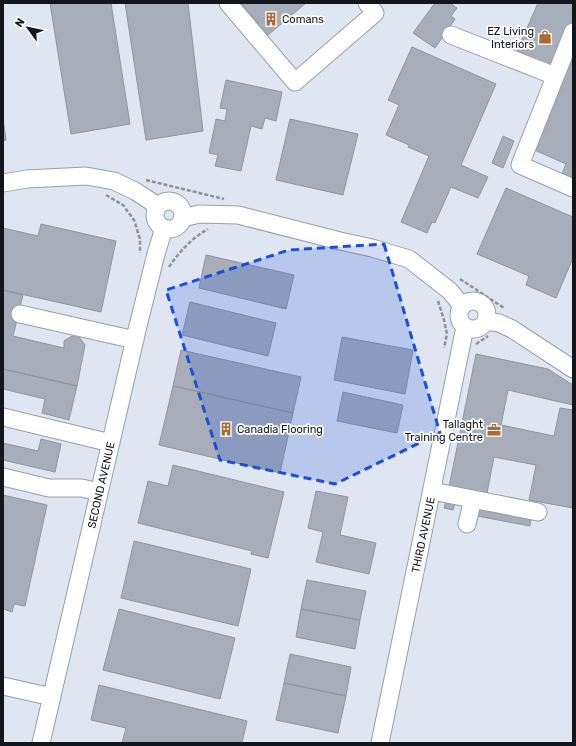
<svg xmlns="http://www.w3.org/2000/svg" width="576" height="746" font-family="Rubik,sans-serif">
  <rect width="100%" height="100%" fill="#dfe6f2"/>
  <path fill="#a7aeb9" stroke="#8f96a1" d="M50,3h61l19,121 -59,10z
    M125,3h63l15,128 -57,9z
    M241,3h65l-38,32z
    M435,3h15l7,5 -6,8 4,3 -20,29 -22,-15z
    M538,3h35v20l-20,44 -36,-16z
    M412,47l84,37 -35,81 27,12 -10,21 -27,-11 -16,36 -3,-1 -5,11 -26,-11 28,-66 -21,-9 1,-2 -23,-10 13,-30 -11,-5z
    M572,56h1v128l-13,-6 6,-14 -36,-16z
    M226,80l56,12 -6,29 -11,-3 -3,11 -11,-3 -10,45 -26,-5 3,-11 -9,-2 7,-34 9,2 2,-12 -7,-1z
    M3,119l3,21 -3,1z
    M290,119l68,15 -15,61 -67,-15z
    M503,136l11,5 -11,27 -11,-5z
    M506,188l67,29v41l-17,40 -30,-13 3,-9 -52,-22z
    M41,224l75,17 -15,71 -98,-22v-62l35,8z
    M206,255l88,20 -8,34 -87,-21z
    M3,290l20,5 -10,41 51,12v-7l8,-5 8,2 5,7 -8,41 -74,-17z
    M190,302l86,21 -8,33 -86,-21z
    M342,337l71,13 -8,44 -71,-14z
    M181,350l120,27 -8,36 -120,-27z
    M476,354l72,15 25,16v20l-65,-15 -7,35 53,11 6,-28 13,2v98l-44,-8 7,-35 -42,-8 -7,36 -38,-6z
    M3,369l74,17 -8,34 -27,-7 3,-14 -42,-10z
    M173,386l120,27 -13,60 -121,-28z
    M343,392l60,13 -6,28 -60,-12z
    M41,439l20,5 -6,28 -52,-12v-17l35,8z
    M173,465l111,27 -16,66 -17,-4 1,-3 -114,-28 10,-42 20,5z
    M316,491l32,6 -8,38 36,8 -7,31 -53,-12 7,-30 -15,-4z
    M3,495l44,10 -22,101 -11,-2 -2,8 -9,-3z
    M446,501l9,2 -2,7 -9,-2z
    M478,508l53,11 -1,7 -53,-10z
    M134,541l117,28 -13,57 -117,-28z
    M307,580l59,11 -6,29 -59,-11z
    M119,609l116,29 -15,61 -117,-29z
    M301,609l59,11 -5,29 -59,-12z
    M290,654l61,13 -5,29 -62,-13z
    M284,683l62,13 -8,37 -62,-13z
    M99,685l148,36 -5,22h-120l4,-15 -35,-8z"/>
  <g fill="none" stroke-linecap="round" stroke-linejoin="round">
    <g stroke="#989ea9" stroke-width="19">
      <path id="minor" d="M228,3l67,79 80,-69 -8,-10
        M573,32l-53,133 53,23
        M451,35l104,41
        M3,183l24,-4 59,-3 28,5 21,10 23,15
        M155 215a14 14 0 1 1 28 0a14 14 0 1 1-28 0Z
        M183,218l16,-4 39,1 102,26 32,7 37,11 41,32 12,15
        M459 315a14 14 0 1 1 28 0a14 14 0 1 1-28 0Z
        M20,314l115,26
        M486,321l13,2 13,6 61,40
        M3,417l108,26
        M3,477l46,11h33l17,4
        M432,491l106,21
        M467,524l6,-25
        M3,686l49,11
        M41,743l96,-413 19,-76 8,-26
        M380,743l85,-416"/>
    </g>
    <path stroke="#8d929b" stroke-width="2.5" stroke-dasharray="4 2" stroke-linecap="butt" d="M146,180l78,19
      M106,195l17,10 11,15 6,19v14
      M169,267c10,-15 23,-29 39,-38
      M460,279l44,29
      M438,301l6,19 3,14 -3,14
      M476,344l12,-8"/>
    <use href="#minor" stroke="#fff" stroke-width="17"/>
  </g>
  <path fill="#1d4ed8" fill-opacity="0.2" stroke="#1d4ed8" stroke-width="3" stroke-dasharray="8 5" stroke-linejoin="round" d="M384,244l56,189 -105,51 -115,-24 -54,-170 123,-40z"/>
  <defs>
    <g id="building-bare" transform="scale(1.08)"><path d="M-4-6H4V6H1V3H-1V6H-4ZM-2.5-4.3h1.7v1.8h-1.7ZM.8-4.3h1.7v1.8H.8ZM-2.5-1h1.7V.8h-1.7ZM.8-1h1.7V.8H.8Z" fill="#a96b31" stroke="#fff" stroke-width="2.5" paint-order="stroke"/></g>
    <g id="shop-bare" transform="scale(1.08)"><path d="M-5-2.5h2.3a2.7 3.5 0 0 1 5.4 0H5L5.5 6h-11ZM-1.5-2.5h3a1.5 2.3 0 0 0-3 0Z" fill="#a96b31" stroke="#fff" stroke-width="2.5" paint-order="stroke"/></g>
    <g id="office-bare" transform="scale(1.08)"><path d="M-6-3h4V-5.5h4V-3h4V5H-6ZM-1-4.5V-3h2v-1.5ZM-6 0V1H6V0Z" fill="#a96b31" stroke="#fff" stroke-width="2.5" paint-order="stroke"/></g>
  </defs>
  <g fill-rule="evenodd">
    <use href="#building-bare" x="271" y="19"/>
    <use href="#shop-bare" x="545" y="37"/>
    <use href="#building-bare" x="226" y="429"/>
    <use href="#office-bare" x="494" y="430"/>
  </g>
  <g text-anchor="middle" stroke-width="3.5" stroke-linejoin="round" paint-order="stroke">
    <g font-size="11" fill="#13161a" stroke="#fff" text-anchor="start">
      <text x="282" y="23">Comans</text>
      <text x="534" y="35" text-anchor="end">EZ Living<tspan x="534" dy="13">Interiors</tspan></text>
      <text x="483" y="428" text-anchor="end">Tallaght<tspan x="483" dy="13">Training Centre</tspan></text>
      <text x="237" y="433">Canadia Flooring</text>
    </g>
    <g font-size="11" fill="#13161a" stroke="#fff">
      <text transform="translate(101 485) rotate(-77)" y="4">SECOND AVENUE</text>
      <text transform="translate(423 535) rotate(-78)" y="4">THIRD AVENUE</text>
    </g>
  </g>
  <rect width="576" height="746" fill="none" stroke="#13161a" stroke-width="8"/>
  <g transform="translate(28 28) rotate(303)" stroke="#ffffff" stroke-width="3" paint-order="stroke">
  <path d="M0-3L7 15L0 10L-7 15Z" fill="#13161a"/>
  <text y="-6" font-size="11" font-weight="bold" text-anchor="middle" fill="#13161a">N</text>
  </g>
</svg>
